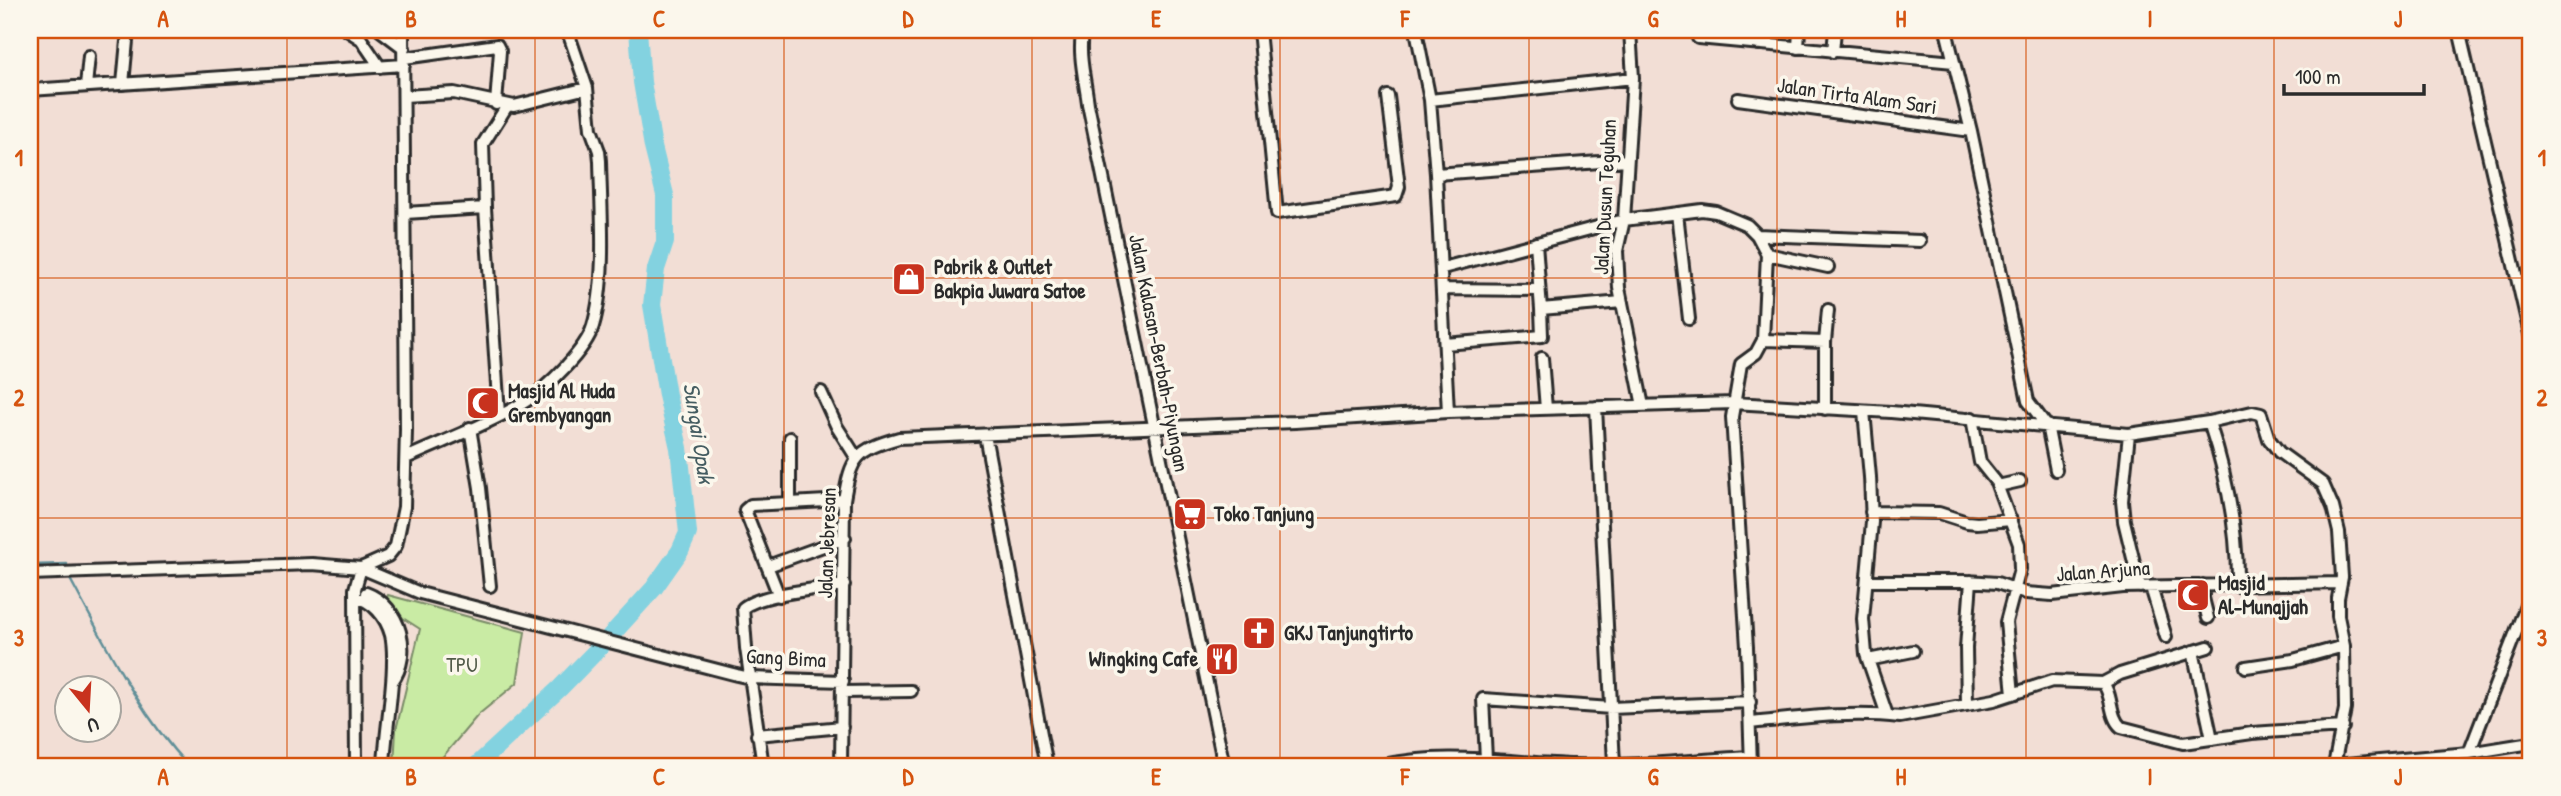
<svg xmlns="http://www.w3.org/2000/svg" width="2561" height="796" font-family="'Patrick Hand',sans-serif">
  <rect width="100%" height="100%" fill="#f2ded5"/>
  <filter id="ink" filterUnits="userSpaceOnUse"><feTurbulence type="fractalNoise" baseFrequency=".0143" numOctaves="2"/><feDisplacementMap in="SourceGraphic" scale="14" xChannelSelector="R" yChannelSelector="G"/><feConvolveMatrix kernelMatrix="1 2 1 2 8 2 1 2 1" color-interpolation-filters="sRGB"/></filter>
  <g filter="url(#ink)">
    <path fill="#c9eba4" stroke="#7a8b68" stroke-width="2" d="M388,595l137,37 -8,51 -39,32 -43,51h-41l2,-36 24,-101 -17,-11 -17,-19z"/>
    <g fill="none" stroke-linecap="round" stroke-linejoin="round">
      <path stroke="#608f98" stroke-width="2.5" d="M30,565l37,-1
        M70,579c35,64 68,133 118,187"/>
      <path stroke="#83d2e0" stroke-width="18" d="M476,766l84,-78 43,-44 51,-56 26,-37 8,-18 -9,-85 -12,-53 -15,-90 4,-36 9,-27v-47l-12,-48 -11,-65 -4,-52"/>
      <g stroke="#2b2b2b" stroke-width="16">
        <path id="minor" d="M347,30l14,9 19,28
          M380,30l24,18
          M1084,30c-8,16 2,55 4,74l136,662
          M1259,30l18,183 119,-17 3,-9 -11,-91
          M1416,30l14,70 6,74 12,238
          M1630,30l3,48 -9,142 -7,31 2,37 24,118
          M1946,30l25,101 57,270 18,24
          M2459,30l72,308
          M1698,38l256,24
          M1757,44l2,-14
          M1798,48l1,-18
          M1833,52l2,-22
          M404,58l93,-13 3,6 -4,53
          M123,84l5,-54
          M86,86l3,-30
          M30,90l374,-25
          M404,96l50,-3 60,13 73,-18
          M1738,99l233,32
          M1430,100l203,-22
          M1436,174l191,-14
          M485,208l-2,-64 24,-38
          M405,213l80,-5 14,206
          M1677,213l12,106
          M1757,235l163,6
          M1536,243l5,66 81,-7
          M1767,254l61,13
          M1443,268l181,-48 78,-10 14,2 31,13 10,10 10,19 -4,86 -7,13 -15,11 -9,53 15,230 4,119
          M1443,289l96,1
          M1763,340l62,2v67
          M1825,342l3,-32
          M1445,344l97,-8 -1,-27
          M1542,358l4,51
          M821,392l16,35 19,30
          M1596,407l18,357
          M1864,411l6,66 2,45 -9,97 3,35 21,61
          M1972,418l8,44 16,20 23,62 1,25 -14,53 7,72
          M2209,422c18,54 29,107 28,164
          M2047,425l9,45
          M470,428l10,60 10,98
          M2129,434l-7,67 2,20 16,66
          M985,435l62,331
          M790,438v65l54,-3
          M406,458c39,-18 84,-34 120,-57 21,-13 60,-51 67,-75 14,-47 8,-115 7,-165l-1,-10 -8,-22 -4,-41 -18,-53
          M1998,486l22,-5
          M1871,512l68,1 28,9 10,1 34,-3
          M768,566l77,-28
          M361,568l27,-12 8,-10 8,-39 2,-77 -3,-400
          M30,574l282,-10 49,4 59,25 317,82 13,3 93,3
          M1868,581h99l30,2 29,10 26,2 71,-8 218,-4
          M2203,585v13l5,20
          M2151,587l15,50
          M366,593c35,13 47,61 26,89
          M779,596l-34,-86 6,-5 39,-2
          M355,597c18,4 31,20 36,38 7,31 -6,96 -7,131
          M2193,651l19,88
          M1868,660l45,-9
          M2246,667l47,-7 51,-14
          M2103,683l17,-9 88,-27
          M843,692l68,-1
          M1967,705l-1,-57 5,-67
          M1751,723c49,-5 100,-12 149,-6l94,-17 58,-19 51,2c10,12 6,34 18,44l62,16 69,-10 91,-6
          M757,735l85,-8
          M2469,753l62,-160
          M1486,759l-3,-60 128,9 139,-6
          M2335,765l134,-12 62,-10
          M356,766l-1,-177 6,-21
          M763,766l-17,-118 -3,-40c16,-14 79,-20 101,-23
          M841,766l3,-266c7,-43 12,-50 55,-62l396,-16 153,-10 285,-9 158,9 238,22 80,-12 43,-10 9,2 8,25 10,13 44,32 10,23 6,25 3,45 -4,21v18l6,30 1,63 -11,57
          M1379,766c64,-15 131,-3 196,-1 59,2 118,-5 176,-8"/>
      </g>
      <use href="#minor" stroke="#fbf7ec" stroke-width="10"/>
    </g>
  </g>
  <path fill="none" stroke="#d5540f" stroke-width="2" stroke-opacity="0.55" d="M287,30v736M535,30v736M784,30v736M1032,30v736M1280,30v736M1529,30v736M1777,30v736M2026,30v736M2274,30v736M30,278h2501M30,518h2501"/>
  <defs>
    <g id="shop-square" transform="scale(1.75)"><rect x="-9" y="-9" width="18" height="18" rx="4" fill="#c8321e" stroke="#fbf7ec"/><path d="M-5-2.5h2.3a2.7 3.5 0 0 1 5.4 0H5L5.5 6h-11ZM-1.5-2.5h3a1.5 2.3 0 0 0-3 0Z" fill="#fff"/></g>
    <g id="mosque-square" transform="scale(1.75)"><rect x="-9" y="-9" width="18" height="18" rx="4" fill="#c8321e" stroke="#fbf7ec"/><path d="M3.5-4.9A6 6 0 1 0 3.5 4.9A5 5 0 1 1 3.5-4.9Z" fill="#fff"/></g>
    <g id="supermarket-square" transform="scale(1.75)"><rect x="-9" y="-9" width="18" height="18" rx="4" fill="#c8321e" stroke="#fbf7ec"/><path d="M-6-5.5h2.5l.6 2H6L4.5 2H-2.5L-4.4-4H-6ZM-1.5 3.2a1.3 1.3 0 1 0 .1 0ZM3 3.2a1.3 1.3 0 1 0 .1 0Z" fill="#fff"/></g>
    <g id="church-square" transform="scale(1.75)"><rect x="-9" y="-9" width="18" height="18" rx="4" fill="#c8321e" stroke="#fbf7ec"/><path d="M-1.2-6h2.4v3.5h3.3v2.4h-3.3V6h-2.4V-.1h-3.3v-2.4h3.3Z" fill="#fff"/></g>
    <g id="restaurant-square" transform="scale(1.75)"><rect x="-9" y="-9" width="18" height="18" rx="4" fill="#c8321e" stroke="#fbf7ec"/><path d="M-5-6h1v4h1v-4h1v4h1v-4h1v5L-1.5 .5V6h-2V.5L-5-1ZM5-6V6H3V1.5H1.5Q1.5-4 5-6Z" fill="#fff"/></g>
  </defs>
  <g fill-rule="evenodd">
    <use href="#shop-square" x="909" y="279"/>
    <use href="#mosque-square" x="483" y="403"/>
    <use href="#supermarket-square" x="1190" y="514"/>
    <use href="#mosque-square" x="2193" y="595"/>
    <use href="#church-square" x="1259" y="633"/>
    <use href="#restaurant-square" x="1222" y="659"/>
  </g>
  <g text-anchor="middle" stroke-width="7" stroke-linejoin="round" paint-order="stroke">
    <g font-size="21" fill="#2b2b2b" stroke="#fbf7ec">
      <text transform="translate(1857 96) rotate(8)" y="7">Jalan Tirta Alam Sari</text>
      <text transform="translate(1605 197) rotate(-87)" y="7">Jalan Dusun Teguhan</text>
      <text transform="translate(1159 353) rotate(79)" y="7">Jalan Kalasan-Berbah-Piyungan</text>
      <text transform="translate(827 543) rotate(-88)" y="7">Jalan Jebresan</text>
      <text transform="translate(2103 571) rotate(-4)" y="7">Jalan Arjuna</text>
      <text transform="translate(786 658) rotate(3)" y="7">Gang Bima</text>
    </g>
    <g font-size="21" font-weight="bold" fill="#2b2b2b" stroke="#fbf7ec" text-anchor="start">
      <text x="934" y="274">Pabrik &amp; Outlet<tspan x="934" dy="24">Bakpia Juwara Satoe</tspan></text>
      <text x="508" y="398">Masjid Al Huda<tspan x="508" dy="24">Grembyangan</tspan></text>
      <text x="1214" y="521">Toko Tanjung</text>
      <text x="2218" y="590">Masjid<tspan x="2218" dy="24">Al-Munajjah</tspan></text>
      <text x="1284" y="640">GKJ Tanjungtirto</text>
      <text x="1198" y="666" text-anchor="end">Wingking Cafe</text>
    </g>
    <g font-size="21" fill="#525b49" stroke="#fbf7ec">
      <text x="462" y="672">TPU</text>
    </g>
    <g font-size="23" font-style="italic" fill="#455d61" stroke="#fbf7ec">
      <text transform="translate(699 433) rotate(81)" y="8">Sungai Opak</text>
    </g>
  </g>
  <rect width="2561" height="796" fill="none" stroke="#fbf7ec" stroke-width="77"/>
  <g transform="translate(88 709) rotate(162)"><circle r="33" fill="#fbf7ec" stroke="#a8a59f" stroke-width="2"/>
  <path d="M0-5L12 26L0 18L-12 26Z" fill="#c8321e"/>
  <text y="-10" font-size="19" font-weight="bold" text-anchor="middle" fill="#2b2b2b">U</text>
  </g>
  <path d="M2284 84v10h140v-10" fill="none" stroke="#2b2b2b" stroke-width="3.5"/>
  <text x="2295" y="84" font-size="21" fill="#2b2b2b" stroke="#fbf7ec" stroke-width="5" paint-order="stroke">100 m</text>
  <rect x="38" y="38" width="2484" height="720" fill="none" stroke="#d5540f" stroke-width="2.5"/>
  <g font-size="23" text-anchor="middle" font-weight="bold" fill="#d5540f">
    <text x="163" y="27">A</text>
    <text x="411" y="27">B</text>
    <text x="659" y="27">C</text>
    <text x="908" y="27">D</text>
    <text x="1156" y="27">E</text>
    <text x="1405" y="27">F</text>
    <text x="1653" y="27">G</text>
    <text x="1901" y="27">H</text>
    <text x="2150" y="27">I</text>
    <text x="2398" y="27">J</text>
    <text x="19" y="166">1</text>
    <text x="2542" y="166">1</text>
    <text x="19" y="406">2</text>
    <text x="2542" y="406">2</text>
    <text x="19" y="646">3</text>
    <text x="2542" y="646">3</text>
    <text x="163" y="785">A</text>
    <text x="411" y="785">B</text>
    <text x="659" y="785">C</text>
    <text x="908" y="785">D</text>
    <text x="1156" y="785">E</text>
    <text x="1405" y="785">F</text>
    <text x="1653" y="785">G</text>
    <text x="1901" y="785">H</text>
    <text x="2150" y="785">I</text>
    <text x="2398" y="785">J</text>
  </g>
</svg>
